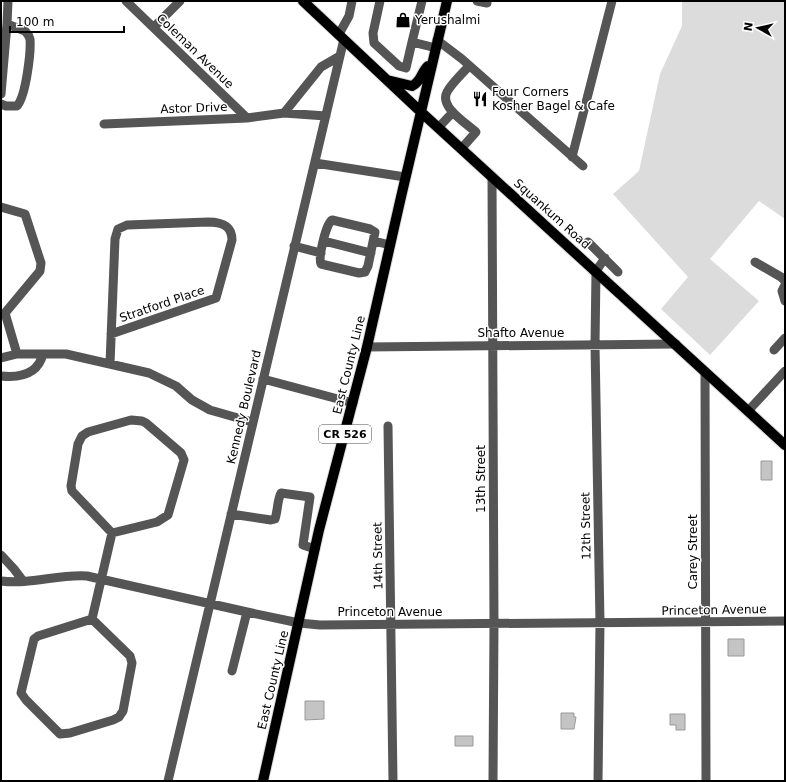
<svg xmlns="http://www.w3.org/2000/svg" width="786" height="782" font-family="'DejaVu Sans',sans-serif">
  <rect width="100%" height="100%" fill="#fff"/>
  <path fill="#dcdcdc" d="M682,1h103v218l-26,-18 -49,58 49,42 -49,54 -49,-46 27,-32 -75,-83 26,-23 21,-97 22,-48z"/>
  <path fill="#c4c4c4" stroke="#999" d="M761,461h11v19h-11z
    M728,639h16v17h-16z
    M305,701h19v18l-19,1z
    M561,713h13v4h2l-2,12h-13z
    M670,714h15v16h-9v-5h-6z
    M455,736h18v10h-18z"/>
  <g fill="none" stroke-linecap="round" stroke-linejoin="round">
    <g stroke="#dbdbdb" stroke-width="12">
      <path id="major" d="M303,1l118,111 364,333
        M387,80l25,6c10,-5 9,-14 16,-20
        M263,781l56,-251 48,-183 34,-150 46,-196"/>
    </g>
    <path stroke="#555" stroke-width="9" d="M126,1l121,117
      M380,1l-7,32 1,10 25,23 7,2 6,-26
      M422,1l-10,41 24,6
      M477,1l10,2
      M7,24l1,-23
      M154,27l26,-26
      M339,34l10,-18 3,-15
      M437,40l25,19 121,107
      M1,94l6,-70 18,7c2,2 4,4 5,8 1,13 -4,57 -13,67h-11l-5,-2
      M284,113l37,-46 19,-11
      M104,124l143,-6 37,-5 42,3
      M438,128l15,-16
      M461,149l15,-17c-10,-9 -37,-25 -29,-40 5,-9 15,-18 22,-26
      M572,157l40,-156
      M315,163l90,14
      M492,177l2,447 -1,157
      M1,207l24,7 16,49 -1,8 -35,42
      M332,220l38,9 5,3 -7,34 -3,6 -6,1 -38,-9c-3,-6 5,-41 11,-44z
      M324,241l47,12
      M374,241l16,4
      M588,242l30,30
      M294,246l27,7
      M755,262l26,15 4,4
      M785,285l-3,6 3,10
      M5,313l12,41
      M367,347l309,-3
      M774,350l11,-12
      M1,358l16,-4h49l83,19 27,13 16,14 18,10 42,12
      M110,364l5,-125 3,-10 9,-4 81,-3c13,0 24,3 24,18l-16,58 -105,36
      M705,372l1,409
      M1,376c19,2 37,-2 42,-22
      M263,379l90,24
      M748,411l37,-40
      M131,420l11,1 4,2 35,30 3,7 -16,55 -11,7 -45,11 -40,-42 -1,-5 7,-42 4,-8 6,-4z
      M388,426l5,355
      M231,514l40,6 4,-1c3,-9 2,-18 6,-26l29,4 -7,48 12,4
      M1,555l13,14 9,12
      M1,581c29,4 57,-7 86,-5l160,36 52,11 21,2 465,-4
      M92,619l38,37 2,7 -9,48 -4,6 -6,3 -43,13 -10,1 -34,-34 -5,-7 13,-54 4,-3z
      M92,619l20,-86
      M232,671l15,-59
      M168,781l176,-742
      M598,781l2,-158 -5,-278 1,-74 9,-13"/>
    <use href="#major" stroke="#000" stroke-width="10"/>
  </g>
  <defs>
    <g id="shop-bare" transform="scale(1.2)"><path d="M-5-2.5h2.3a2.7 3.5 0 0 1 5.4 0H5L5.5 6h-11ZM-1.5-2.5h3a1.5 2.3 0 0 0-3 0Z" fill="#000" stroke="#fff" stroke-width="2.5" paint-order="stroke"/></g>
    <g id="restaurant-bare" transform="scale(1.2)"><path d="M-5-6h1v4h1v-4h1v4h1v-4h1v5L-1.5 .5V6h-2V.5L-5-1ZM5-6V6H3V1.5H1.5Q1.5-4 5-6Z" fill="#000" stroke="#fff" stroke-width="2.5" paint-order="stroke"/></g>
  </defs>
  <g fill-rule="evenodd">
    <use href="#shop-bare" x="403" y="20"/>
    <use href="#restaurant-bare" x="480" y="99"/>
  </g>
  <g text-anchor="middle" stroke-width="3" stroke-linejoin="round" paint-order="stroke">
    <rect fill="#fff" stroke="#4c4c4c" stroke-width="1" x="319" y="425" width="52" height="18" rx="3"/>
    <g font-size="11" font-weight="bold" fill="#000">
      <text x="345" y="438">CR 526</text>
    </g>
    <g font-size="12" fill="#000" stroke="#fff" text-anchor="start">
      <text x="415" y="24">Yerushalmi</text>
      <text x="492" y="96">Four Corners<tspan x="492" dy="14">Kosher Bagel &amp; Cafe</tspan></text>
    </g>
    <g font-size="12" fill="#000" stroke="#fff">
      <text transform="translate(195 51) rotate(44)" y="4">Coleman Avenue</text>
      <text transform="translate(194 108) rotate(-2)" y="4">Astor Drive</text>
      <text transform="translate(552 214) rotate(42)" y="4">Squankum Road</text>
      <text transform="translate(162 304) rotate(-19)" y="4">Stratford Place</text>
      <text x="521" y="337">Shafto Avenue</text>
      <text transform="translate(349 365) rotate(-76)" y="4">East County Line</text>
      <text transform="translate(244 407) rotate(-77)" y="4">Kennedy Boulevard</text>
      <text transform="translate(481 479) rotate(-90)" y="4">13th Street</text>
      <text transform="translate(586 526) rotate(-91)" y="4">12th Street</text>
      <text transform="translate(693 552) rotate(-90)" y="4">Carey Street</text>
      <text transform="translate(378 556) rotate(-91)" y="4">14th Street</text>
      <text transform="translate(714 610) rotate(-1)" y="4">Princeton Avenue</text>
      <text x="390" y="616">Princeton Avenue</text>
      <text transform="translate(273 680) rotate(-77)" y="4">East County Line</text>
    </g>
  </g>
  <rect width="786" height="782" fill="none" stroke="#000000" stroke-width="4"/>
  <g transform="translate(758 28) rotate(278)" stroke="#ffffff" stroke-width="3" paint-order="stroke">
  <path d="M0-3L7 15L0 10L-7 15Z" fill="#000000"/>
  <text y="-6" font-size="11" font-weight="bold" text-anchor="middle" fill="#000000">N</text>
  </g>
  <path d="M10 26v6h114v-6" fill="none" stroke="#000000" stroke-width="2"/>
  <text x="16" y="26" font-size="12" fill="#000000" stroke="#ffffff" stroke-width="3" paint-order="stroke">100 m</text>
</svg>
